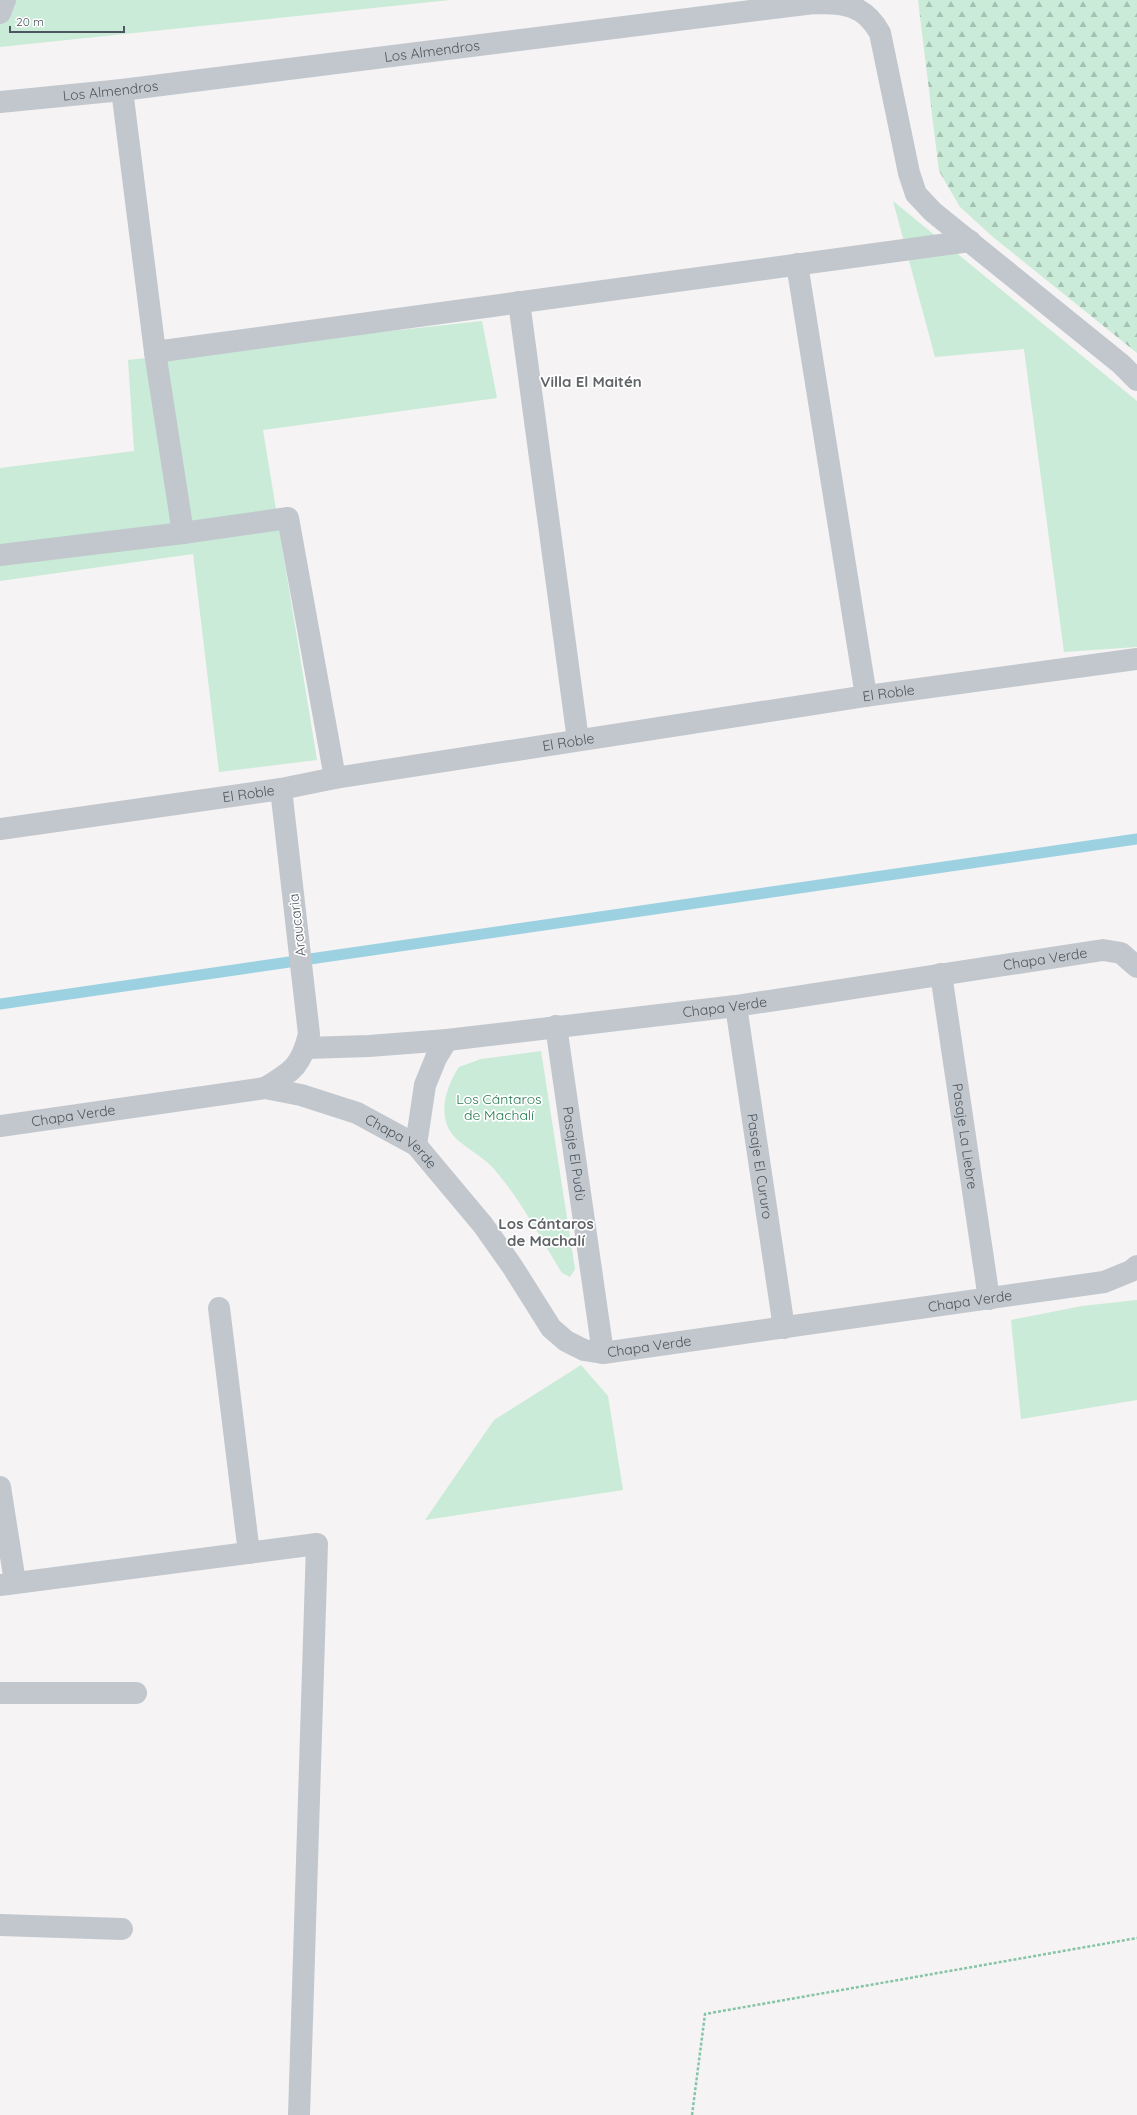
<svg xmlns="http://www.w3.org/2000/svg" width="1137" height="2115" font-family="Quicksand,sans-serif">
  <defs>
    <pattern id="forest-firs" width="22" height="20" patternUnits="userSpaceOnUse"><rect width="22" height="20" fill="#c9ebd7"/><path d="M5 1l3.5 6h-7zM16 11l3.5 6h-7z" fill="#a5c1b2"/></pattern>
  </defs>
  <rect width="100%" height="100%" fill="#f5f3f3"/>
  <path fill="#c9ebd7" d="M0,0h450l-450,47z
    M893,201l244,200v246l-73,5 -40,-303 -89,8z
    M482,321l15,77 -234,32 54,330 -98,12 -26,-218 -193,27v-113l134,-17 -6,-91z
    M541,1051l34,218 -5,8 -8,-4c-21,-34 -42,-75 -69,-105 -13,-15 -40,-25 -46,-43 -7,-20 1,-41 12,-58l22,-8z
    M1137,1300v100l-116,19 -10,-99 71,-14z
    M581,1365l27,31 15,94 -198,30 69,-100z"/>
  <path fill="url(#forest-firs)" d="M918,0h219v353l-144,-116 -33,-30 -21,-36z"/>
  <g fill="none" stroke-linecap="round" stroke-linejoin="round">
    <path stroke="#9cd1e2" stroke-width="11" d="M0,1004l1137,-165"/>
    <path stroke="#85c5a7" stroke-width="2.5" stroke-dasharray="3 2" stroke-linecap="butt" d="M692,2115l13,-101 432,-76"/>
    <g stroke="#c1c7cd" stroke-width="22">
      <path d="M0,13l5,-13"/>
      <path id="s1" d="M0,102l122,-12 692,-87c30,0 50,1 66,30l29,140 7,21 17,18 188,152 16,16"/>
      <path d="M797,264l69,432"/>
      <path d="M519,302l59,438"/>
      <path d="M155,352l815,-111"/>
      <path d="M183,533l105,-15 47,260"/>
      <path d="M0,555l183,-22 -28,-181 -33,-262"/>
      <path id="s2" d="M0,829l281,-40 54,-11 531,-82 271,-37"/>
      <path id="s3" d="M941,974l48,325"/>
      <path id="s4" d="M736,1006l48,322"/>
      <path id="s5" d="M556,1026l47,327"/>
      <path id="s6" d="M306,1048l63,-2 78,-6 289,-34 367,-56 18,3 16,14"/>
      <path d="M265,1088c27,-17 36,-21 44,-54l-28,-245"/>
      <path id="s7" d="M0,1126l265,-38 36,7 56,18 59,32 67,80 29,41 39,62 15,13 18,9 19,3 501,-71 27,-11 6,-5"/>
      <path d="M416,1145l9,-60 11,-27 11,-18"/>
      <path d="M219,1308l30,245"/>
      <path d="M0,1487l15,95"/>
      <path d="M0,1585l317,-41 -18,571"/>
      <path d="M0,1693h136"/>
      <path d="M0,1925l122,4"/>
    </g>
  </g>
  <g text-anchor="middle" stroke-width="3.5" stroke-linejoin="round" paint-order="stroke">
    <g font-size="14" fill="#4d555e" stroke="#fff">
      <text dy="5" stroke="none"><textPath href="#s1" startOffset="435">Los Almendros</textPath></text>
      <text dy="5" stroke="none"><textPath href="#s1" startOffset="111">Los Almendros</textPath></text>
      <text dy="5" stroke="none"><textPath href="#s2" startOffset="899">El Roble</textPath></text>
      <text dy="5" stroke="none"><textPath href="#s2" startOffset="575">El Roble</textPath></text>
      <text dy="5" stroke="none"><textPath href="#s2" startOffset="251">El Roble</textPath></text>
      <text transform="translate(297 925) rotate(-97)" y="5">Araucaria</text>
      <text dy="5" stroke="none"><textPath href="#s6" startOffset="745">Chapa Verde</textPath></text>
      <text dy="5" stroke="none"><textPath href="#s6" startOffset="421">Chapa Verde</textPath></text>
      <text dy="5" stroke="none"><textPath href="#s7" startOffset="74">Chapa Verde</textPath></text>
      <text dy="5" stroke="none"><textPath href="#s3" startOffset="164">Pasaje La Liebre</textPath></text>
      <text dy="5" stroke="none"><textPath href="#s7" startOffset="416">Chapa Verde</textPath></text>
      <text dy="5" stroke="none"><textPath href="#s5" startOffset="129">Pasaje El Pudù</textPath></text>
      <text dy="5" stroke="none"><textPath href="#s4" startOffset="162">Pasaje El Cururo</textPath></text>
      <text dy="5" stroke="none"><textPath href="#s7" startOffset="1088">Chapa Verde</textPath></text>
      <text dy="5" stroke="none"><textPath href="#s7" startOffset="764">Chapa Verde</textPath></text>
    </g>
    <g font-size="14" fill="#257851" stroke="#fff">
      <text x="499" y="1104">Los Cántaros<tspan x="499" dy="16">de Machalí</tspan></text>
    </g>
    <g font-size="15" font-weight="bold" fill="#606367" stroke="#fff">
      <text x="591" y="387">Villa El Maitén</text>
      <text x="546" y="1229">Los Cántaros<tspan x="546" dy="17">de Machalí</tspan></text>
    </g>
  </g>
  <path d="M10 26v6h114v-6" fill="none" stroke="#4d555e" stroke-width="2"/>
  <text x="16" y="26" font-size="12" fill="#4d555e" stroke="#ffffff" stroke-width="3" paint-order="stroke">20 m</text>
</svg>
